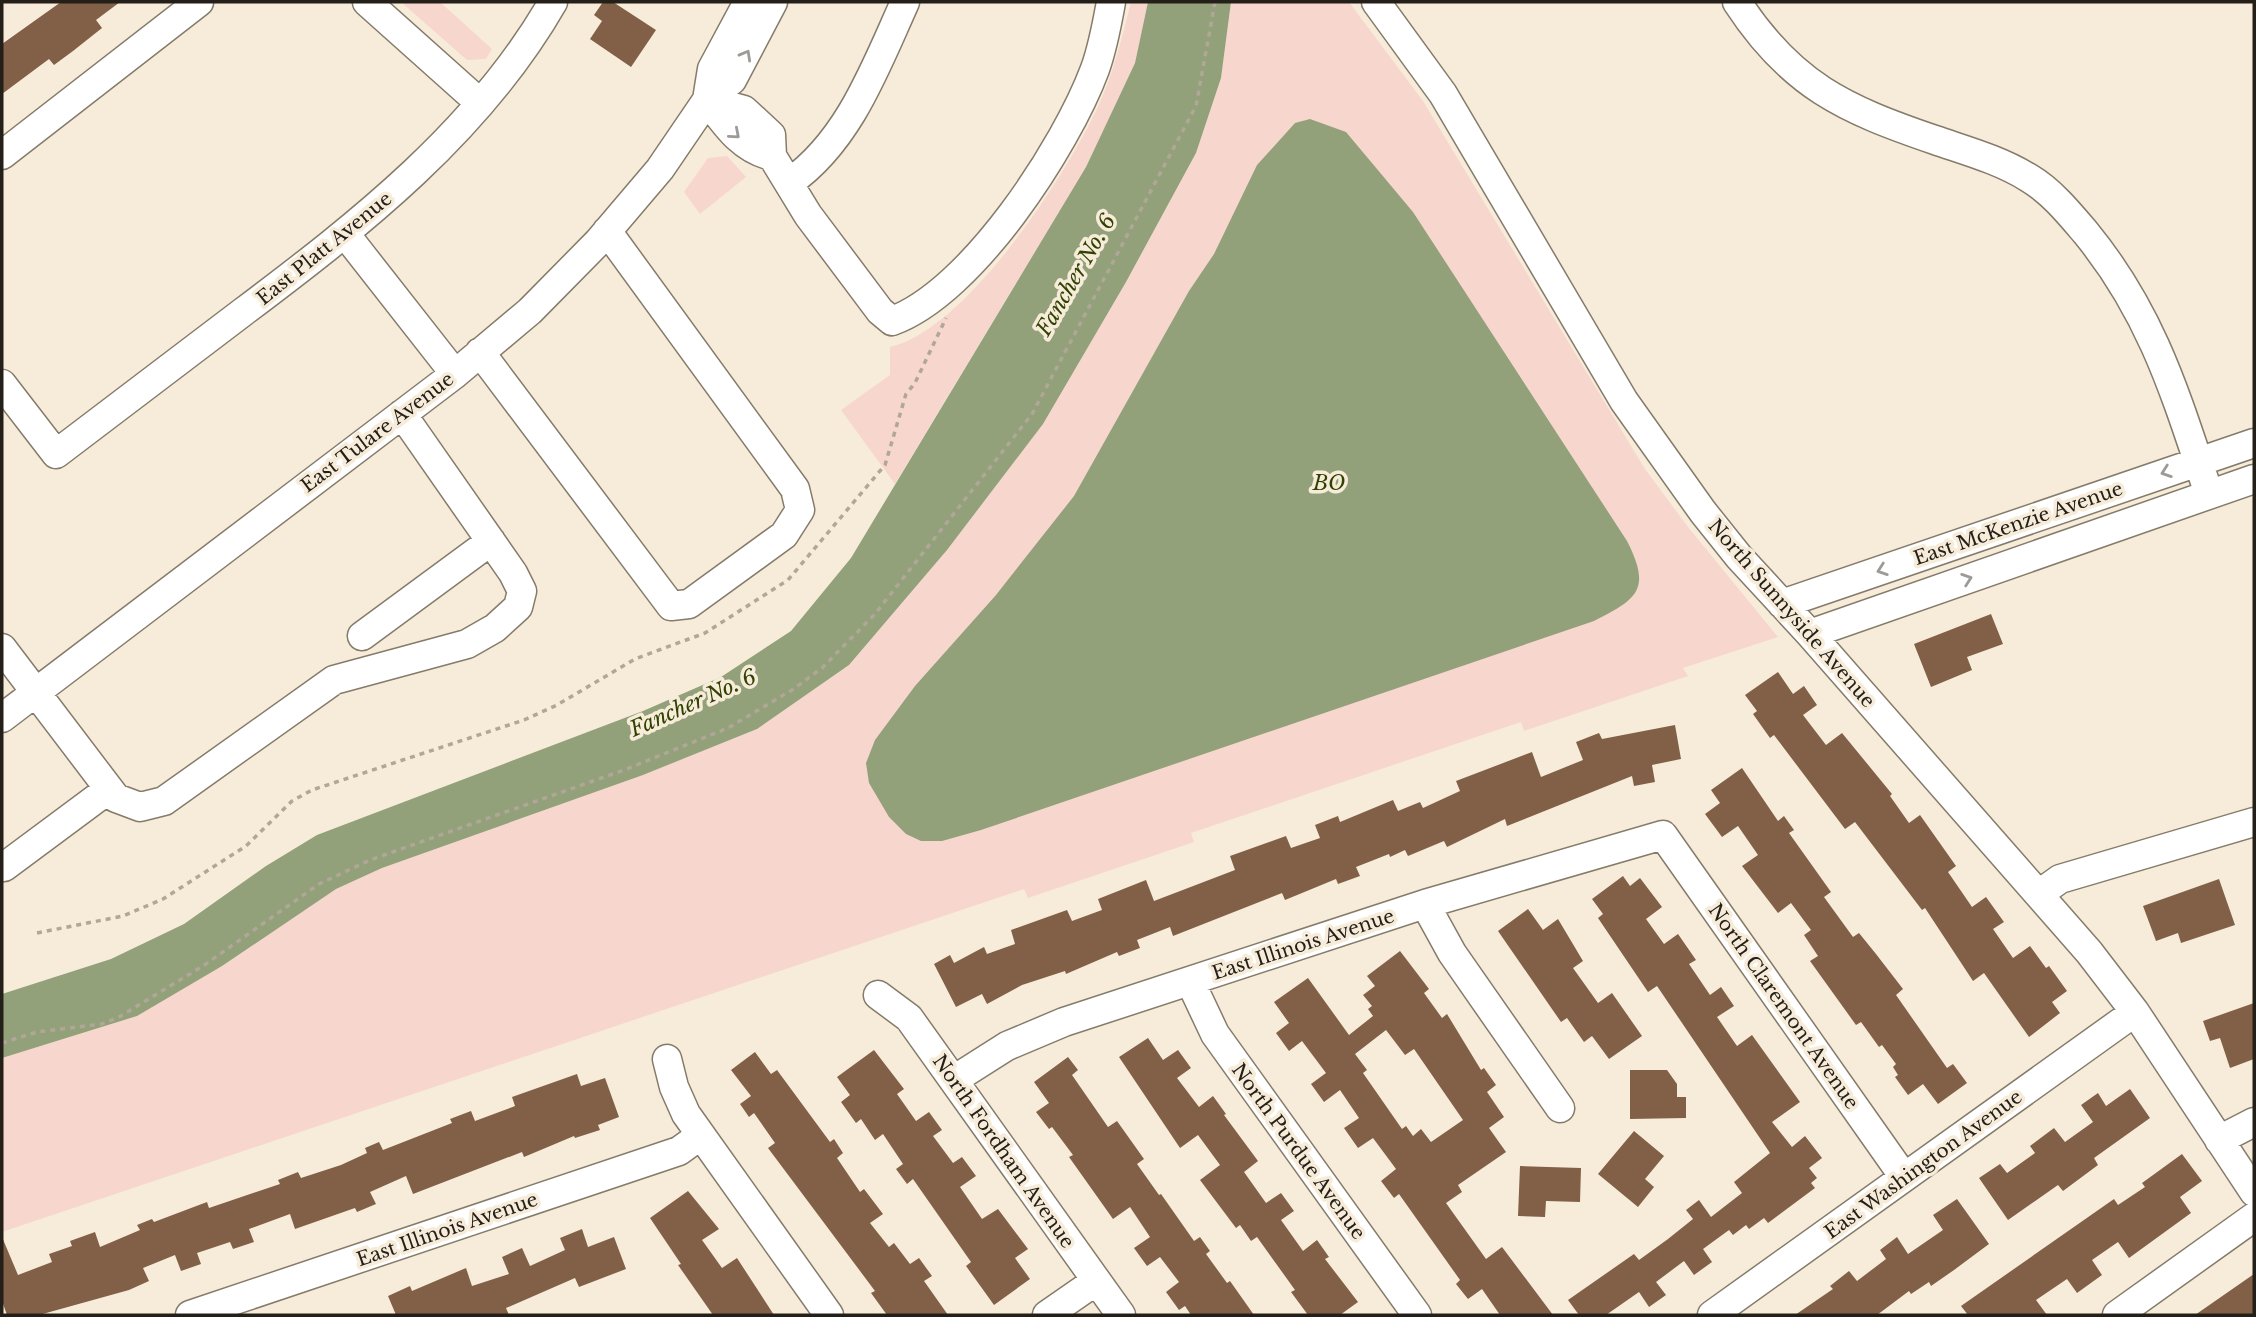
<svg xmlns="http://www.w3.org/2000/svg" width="2256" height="1317" font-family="'Libre Baskerville',serif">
  <rect width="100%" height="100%" fill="#f7ecd9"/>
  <path fill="#f7d6cd" d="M401,2h39l52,47 -6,10 -19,1z
    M1131,2h17l-13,61 -49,104 -191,317 -54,-74 49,-35v-28c77,-18 174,-169 207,-238 16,-34 25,-71 34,-107z
    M1231,2h118l74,99 222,368 43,58 90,110 -95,31 5,8 -164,55 -3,-9 -330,111 3,9 -166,56 -4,-9 -1022,343v-174l135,-42 199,-127 46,-21 261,-93 114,-46 92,-64 98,-115 96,-126 83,-142 70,-129 25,-75z
    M727,156l19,21 -46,37 -16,-22 24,-34z"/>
  <path fill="#92a17a" d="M1148,2h83l-10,76 -25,75 -70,129 -83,142 -96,126 -98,115 -92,64 -114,46 -261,93 -46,21 -114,77 -85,50 -135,42v-64l109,-35 73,-35 82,-58 51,-31 326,-124 78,-34 70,-46 60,-73 235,-391 49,-104z
    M1310,119l36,13 67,80 214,329c25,49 10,58 -33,80l-613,209 -39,11h-21l-15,-7 -17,-17 -20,-34 -3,-20 9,-23 40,-54 81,-91 78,-99 115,-205 25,-37 43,-89 38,-42z"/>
  <path fill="#816047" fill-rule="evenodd" d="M61,2h59l-24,18 6,8 -29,23 -19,14 -5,-6 -47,35v-50z
    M603,2h10l43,28 -25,37 -41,-28 12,-18 -8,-6z
    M1991,614l12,30 -36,13 5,13 -41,17 -17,-43z
    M1778,672l15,22 11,-8 13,19 -14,10 23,30 16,-12 50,61 -2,2 19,27 11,-8 36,51 -8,6 24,35 14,-10 18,25 -11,7 20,29 17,-12 16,22 3,-2 18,25 -15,11 8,11 -31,24 -45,-64 -11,8 -48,-73 -3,2 -67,-88 -10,7 -71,-94 -4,3 -17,-24 4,-3 -12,-16z
    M1675,725l6,34 -29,6 3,17 -21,4 -2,-10 -125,50 -2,-7 -58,28 -3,-6 -36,15 -3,-6 -15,7 -1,-3 -33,13 4,9 -22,8 -2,-5 -51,21 -3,-7 -109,43 -3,-9 -33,13 3,8 -21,8 -2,-4 -51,22 -1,-3 -43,14 -35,19 -5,-10 -26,13 -22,-43 16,-9 4,8 30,-16 3,7 28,-10 -4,-14 56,-20 5,11 30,-11 -4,-11 48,-19 8,21 81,-31 -5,-14 56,-20 5,12 29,-10 -5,-13 23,-9 2,6 53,-22 5,11 22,-9 3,6 37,-17 -4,-10 76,-29 9,25 42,-17 -7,-18 23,-9 3,6z
    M1742,768l36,53 6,-5 10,14 -5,3 42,59 -7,5 29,40 6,-4 17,21 27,35 -7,6 51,73 6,-4 14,19 -29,21 -15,-20 -15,11 -13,-18 3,-2 -5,-8 3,-3 -14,-19 -3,2 -18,-25 -5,3 -46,-64 8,-5 -14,-21 7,-5 -20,-27 -13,10 -36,-47 16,-11 -20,-29 -16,11 -17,-23 15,-11 -9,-13z
    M1623,876l7,10 10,-8 22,29 -16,12 18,25 14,-10 18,26 -7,4 21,31 11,-8 13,19 -17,11 20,29 15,-11 48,67 -28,20 20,25 13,-11 17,22 -13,10 8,10 -6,5 4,5 -47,35 -4,-5 -15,11 -3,-4 -13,10 -4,-5 -26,19 9,13 -18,13 -10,-14 -28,21 10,13 -17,12 -10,-15 -33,23h-27l-11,-15 66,-46 5,6 29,-21 25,-20 -7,-9 13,-10 12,17 31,-24 -8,-11 36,-29 -113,-167 -9,6 -50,-74 5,-4 -11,-15z
    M2219,879l16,46 -54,18 -3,-10 -22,8 -13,-35z
    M1528,909l15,21 15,-11 25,42 -10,7 25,35 14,-10 30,43 -33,23 -17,-23 -8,6 -17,-24 -6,4 -63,-91z
    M1400,951l29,38 -5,4 18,25 5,-4 34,56 3,-2 12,17 -9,7 17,25 -15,11 17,24 -48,33 4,7 -16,11 40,56 16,-12 51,68h-53l-18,-26 -14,10 -12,-15 4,-4 -61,-86 -5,4 -13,-17 15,-12 -23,-31 -15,10 -14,-20 15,-10 -19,-28 -16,12 -13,-18 15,-11 -24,-32 -13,10 -13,-18 13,-10 -15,-21 34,-24 41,57 24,-19 -5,-7 4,-3 -9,-11 12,-9 -8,-10zM1386,1030l19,25 9,-6 49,71 -32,22 -10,-13 -8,7 -7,-10 -4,3 -39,-56 4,-3 -12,-16z
    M2254,1003v56l-24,9 -10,-30 -10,3 -7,-20z
    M1148,1038l15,22 15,-10 13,18 -14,10 22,29 14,-11 13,18 -2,1 34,46 -14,11 22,31 15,-10 13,18 -13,9 22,31 14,-11 12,17 -4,2 33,43 -18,13h-32l-17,-23 4,-2 -38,-53 -6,4 -11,-16 -4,3 -36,-48 20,-15 -22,-30 -18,13 -61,-91z
    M874,1050l30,39 -7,5 19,27 13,-9 13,18 -9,6 20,27 9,-6 14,19 -16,11 22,32 16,-10 30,40 -13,9 15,21 -36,26 -28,-39 5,-4 -58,-83 -6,5 -11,-15 7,-5 -20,-30 -8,6 -14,-21 -5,4 -15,-21 9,-7 -13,-18z
    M755,1052l16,22 6,-4 53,72 4,-3 9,14 -6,5 23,34 4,-3 19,25 -13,9 19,24 5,-4 16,21 9,-6 13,18 -8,5 24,34h-61l-16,-22 4,-2 -107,-143 7,-5 -21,-30 -5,4 -9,-13 11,-8 -20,-26z
    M1068,1057l10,13 -6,5 36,52 9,-6 27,38 -7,5 22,31 2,-1 33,47 6,-4 10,14 -4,3 21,29 3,-2 24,34h-63l-6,-9 -6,4 -13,-18 13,-10 -19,-25 -13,9 -13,-18 16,-11 -20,-30 -17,12 -44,-62 4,-2 -21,-28 -3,2 -13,-17 13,-9 -15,-21z
    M1630,1070h37l10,14v13h9v21l-56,1z
    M577,1074l4,12 24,-8 14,39 -21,8 2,5 -25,8 -1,-2 -50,21 -2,-5 -109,42 -7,-18 -36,16 6,12 -19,8 -2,-4 -60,21 -5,-15 -41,15 5,13 -21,7 -3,-7 -33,11 4,11 -20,7 -6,-16 -32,13 6,13 -20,9 -90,25h-32l-5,-14v-64l16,38 34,-13 -3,-8 23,-8 -2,-5 25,-9 5,15 40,-17 -3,-5 15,-6 2,3 53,-20 2,6 71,-24 -2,-4 20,-8 3,6 40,-13 26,-12 -2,-5 14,-6 4,8 69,-27 -2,-4 21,-8 4,10 40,-15 -3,-9z
    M2130,1089l20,29 -56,40 4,7 -35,26 -5,-6 -50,35 -29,-42 21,-14 7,9 28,-20 -5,-7 24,-18 11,14 28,-20 -12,-17 17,-12 8,13z
    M1634,1131l30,25 -19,23 9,8 -16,20 -40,-33z
    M2182,1154l20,27 -22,16 11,16 -62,45 -11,-16 -26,18 10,15 -25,18 -10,-14 -31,21 11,15h-79l-7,-9 153,-107 4,6 27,-18 -3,-4z
    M1520,1166l61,2 -1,34 -34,-1 -1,16 -27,-1z
    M688,1191l31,38 -17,11 20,28 15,-10 37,57h-61l-35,-50 3,-1 -31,-46z
    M1957,1199l32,45 -35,26 -23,16 -2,-4 -18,12 -2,-3 -32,24h-82l38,-26 -3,-3 19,-15 8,10 29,-22 -6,-9 17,-13 11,17 35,-24 -10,-15z
    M582,1229l6,18 26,-10 12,32 -47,18 -4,-9 -69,30 3,7h-113l-8,-19 22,-10 2,5 54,-23 6,18 37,-12 -7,-17 20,-9 8,18 35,-16 -5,-12z
    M2254,1274v41h-59z"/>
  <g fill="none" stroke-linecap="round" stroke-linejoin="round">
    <g stroke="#857b6a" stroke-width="31">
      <path id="minor" d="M367,2l113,101
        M1376,2l67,92 181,307 79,111 36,45 71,77 279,318 46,60 119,180
        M1737,2c54,83 107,107 198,138 32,11 65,20 94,38 22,13 40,35 57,55 67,82 90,163 123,261
        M707,100l37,10 27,25 1,21 36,59 72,96 12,10c80,-29 174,-174 203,-252 8,-22 12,-45 16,-67
        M707,100l5,-31 36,-67
        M707,100c18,24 34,49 65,56
        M2,155l197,-153
        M790,182c59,-41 86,-116 115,-180
        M346,235l109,139
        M480,352l191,254 18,-2 95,-69 16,-25 -5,-21 -188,-258
        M2,384l54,70c62,-47 125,-95 187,-142 117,-88 236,-181 310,-310
        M1782,604l472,-161
        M1810,634l444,-155
        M362,636l129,-95
        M2,648l114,150 24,9 24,-6 170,-121 133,-36 28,-16 23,-21 4,-16 -9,-18 -111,-159
        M2,718l453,-344 75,-63 68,-69 62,-73 47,-69 25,-20 41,-78
        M4,867l105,-78
        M2039,894l21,-15 194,-57
        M1425,904l27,49 108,155
        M1190,981l25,53 202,281
        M878,995l31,23 212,297
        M667,1059l7,28 12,27 143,201
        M955,1079l52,-33 57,-24 361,-118 238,-69 241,342
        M2219,1140l35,-18
        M190,1315l489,-164 22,-16
        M1047,1315l49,-34
        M1712,1315l423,-303
        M2117,1315l137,-98"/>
    </g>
    <path stroke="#b0a798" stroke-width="3.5" stroke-dasharray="5 5" stroke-linecap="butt" d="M37,933l86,-17 40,-17 83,-53 46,-45 20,-11 212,-70 33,-15 78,-46 70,-26 83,-53 97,-115 21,-71 9,-11 31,-65
      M2,1043l35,-11 65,-8 17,-7 84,-51 116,-82 51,-24 254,-90 104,-42 64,-38 30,-22 53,-54 157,-200 164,-308 19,-104"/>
    <use href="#minor" stroke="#fff" stroke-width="28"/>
  </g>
  <defs><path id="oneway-chevron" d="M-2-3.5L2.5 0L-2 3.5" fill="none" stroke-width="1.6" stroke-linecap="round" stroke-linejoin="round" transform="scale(1.75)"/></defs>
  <g stroke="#9c9b98">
    <use href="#oneway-chevron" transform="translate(746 55) rotate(-61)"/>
    <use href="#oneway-chevron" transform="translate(735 134) rotate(41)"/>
    <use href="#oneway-chevron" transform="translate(2166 472) rotate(161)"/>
    <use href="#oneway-chevron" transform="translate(1882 570) rotate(161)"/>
    <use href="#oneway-chevron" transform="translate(1967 579) rotate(-19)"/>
  </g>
  <g text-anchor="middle" stroke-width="7" stroke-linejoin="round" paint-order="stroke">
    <g font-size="19" fill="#242019" stroke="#f7ecd9">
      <text transform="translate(324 248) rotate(-39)" y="7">East Platt Avenue</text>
      <text transform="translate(377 432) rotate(-37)" y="7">East Tulare Avenue</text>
      <text transform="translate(2018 523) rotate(-19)" y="7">East McKenzie Avenue</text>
      <text transform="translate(1792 613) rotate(49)" y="7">North Sunnyside Avenue</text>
      <text transform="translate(1303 944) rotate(-18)" y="7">East Illinois Avenue</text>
      <text transform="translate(1784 1006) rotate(55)" y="7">North Claremont Avenue</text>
      <text transform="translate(1004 1151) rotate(55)" y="7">North Fordham Avenue</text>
      <text transform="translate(1299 1151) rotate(54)" y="7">North Purdue Avenue</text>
      <text transform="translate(1923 1164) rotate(-36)" y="7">East Washington Avenue</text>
      <text transform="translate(447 1229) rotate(-19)" y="7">East Illinois Avenue</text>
    </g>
    <g font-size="21" font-style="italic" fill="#304201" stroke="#f7ecd9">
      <text transform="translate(1076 275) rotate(-60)" y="7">Fancher No. 6</text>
      <text x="1329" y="490">BO</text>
      <text transform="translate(693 703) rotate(-24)" y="7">Fancher No. 6</text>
    </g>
  </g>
  <rect width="2256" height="1317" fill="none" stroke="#242019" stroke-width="7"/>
</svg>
